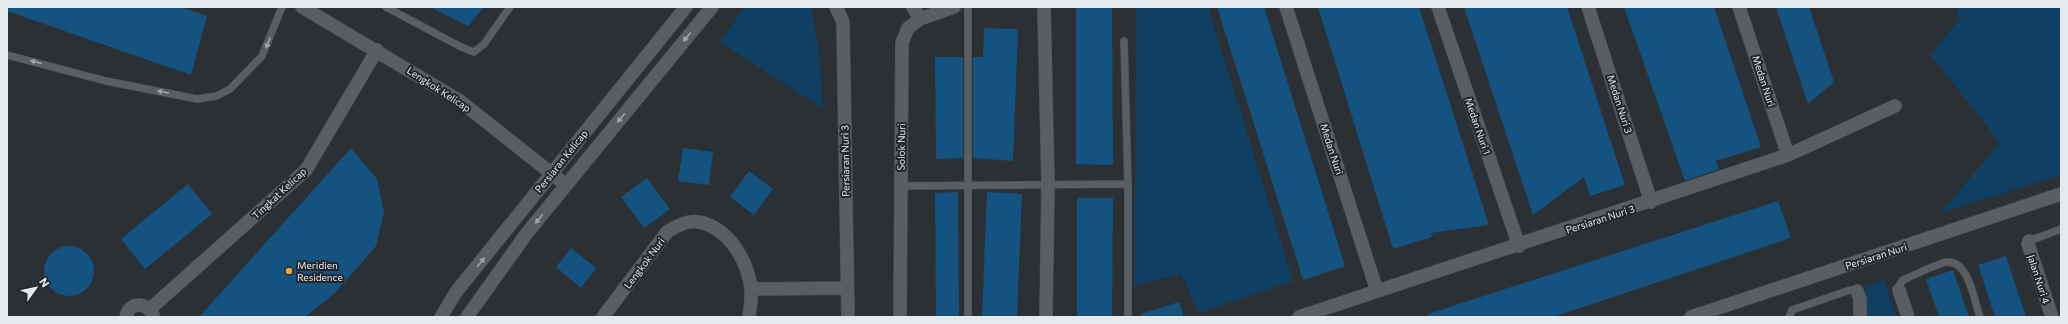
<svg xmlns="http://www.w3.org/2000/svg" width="2068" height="324" font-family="Commissioner,sans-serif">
  <rect width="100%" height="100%" fill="#2b3034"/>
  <path fill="#0f4064" d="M745,7h66l7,36 5,65 -103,-66z
    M1136,7h72l85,274 -94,32 -18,-39 -46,12z
    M1956,7h105v168l-121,38 60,-70 -70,-89 30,-35z
    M1884,280l12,37h-30v-30z"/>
  <path fill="#14527f" d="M7,7h173l27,9 -16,59 -184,-64z
    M430,7h54l-16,19z
    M1076,7h36l1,158 -37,-1z
    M1217,7h47l81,259 -42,14z
    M1318,7h101l70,218 -58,8 1,4 -39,12z
    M1464,7h103l58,178 -35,11 -6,-19 -51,38z
    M1624,7h90l47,140 -45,14 3,8 -34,12z
    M1776,7h33l25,75 -26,22z
    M984,28l34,1 -5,132 -40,-3v-101h10z
    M935,57h28v101l-27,1z
    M351,148l26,31 7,33 -8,34 -42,48 -29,23h-106z
    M683,148l30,4 -4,33 -31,-4z
    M749,171l24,18 -19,26 -24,-18z
    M647,178l23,31 -26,19 -23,-31z
    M188,184l24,30 -67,55 -24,-30z
    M958,192l1,125h-23l-1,-124z
    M987,192l35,2 -5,123h-35z
    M1077,198h36l-1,119h-35z
    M1778,201l13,37 -238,79h-125v-3z
    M44 271a25 25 0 1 1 50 0a25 25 0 1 1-50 0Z
    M571,248l25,20 -15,20 -25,-21z
    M2006,256l20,61h-31l-17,-52z
    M1953,270l16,47h-30l-13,-38z
    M1179,302l5,15h-43v-3z"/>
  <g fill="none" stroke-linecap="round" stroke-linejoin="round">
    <g stroke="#4b4e52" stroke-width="8">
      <path id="service" d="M386,7l75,40 13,5 10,-8 26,-37
        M968,7v310
        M1124,41l4,143v133
        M7,55l99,26 91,18 20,-3 13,-7 32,-33 20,-49
        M901,186l227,-2
        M2029,241l32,-12
        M1899,290l1,-6 3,-4c13,-6 27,-13 40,-17 25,-8 31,37 37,54
        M1789,317l3,-7 58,-20 7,1"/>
    </g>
    <g stroke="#4b4e52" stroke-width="14">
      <path id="minor" d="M302,7l158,94 106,84
        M836,7l7,15 5,295
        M913,7l7,12
        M1044,7l4,177 -2,133
        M1286,7l91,284
        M1438,7l81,239
        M1588,7l63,195
        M1739,7l49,148
        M2029,241l-1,3 24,73
        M751,289l96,-1
        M1899,290l9,27
        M1857,291l3,8v18
        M150,309l156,-139 71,-120
        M126,317c3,-16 20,-15 27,-2
        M441,317l15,-25 230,-285
        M467,317l60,-84 185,-226
        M603,317l64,-85c9,-6 21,-12 32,-10 30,6 49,39 52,67 1,9 -1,19 -2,28
        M900,317l2,-274 6,-15 12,-9 34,-12
        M1299,317l489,-162 107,-49
        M1691,317l370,-123"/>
    </g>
    <use href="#service" stroke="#595e62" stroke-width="7"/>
    <use href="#minor" stroke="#595e62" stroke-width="13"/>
  </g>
  <defs><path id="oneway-solid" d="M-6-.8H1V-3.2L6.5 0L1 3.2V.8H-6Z"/></defs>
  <g fill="#a0a4a7">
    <use href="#oneway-solid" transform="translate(687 37) rotate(130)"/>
    <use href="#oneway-solid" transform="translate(268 43) rotate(112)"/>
    <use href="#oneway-solid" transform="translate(36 62) rotate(-165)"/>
    <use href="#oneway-solid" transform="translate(163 92) rotate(-169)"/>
    <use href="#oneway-solid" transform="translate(621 118) rotate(129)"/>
    <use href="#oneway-solid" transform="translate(539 219) rotate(129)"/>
    <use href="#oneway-solid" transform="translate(481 262) rotate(-51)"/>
  </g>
  <circle fill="#f5a346" stroke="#22262a" stroke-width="1.5" cx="289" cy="271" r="4"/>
  <g text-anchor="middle" stroke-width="4" stroke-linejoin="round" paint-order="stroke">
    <g font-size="10" fill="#e6e9ec" stroke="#22262a">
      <text transform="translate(1764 81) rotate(72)" y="4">Medan Nuri</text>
      <text transform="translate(439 89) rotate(33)" y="4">Lengkok Kelicap</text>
      <text transform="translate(1620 104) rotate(72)" y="4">Medan Nuri 3</text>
      <text transform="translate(1478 126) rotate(71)" y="4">Medan Nuri 1</text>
      <text transform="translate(901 147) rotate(-89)" y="4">Solok Nuri</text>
      <text transform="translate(1332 149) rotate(72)" y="4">Medan Nuri</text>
      <text transform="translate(561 161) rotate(-51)" y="4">Persiaran Kelicap</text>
      <text transform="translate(845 161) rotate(-91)" y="4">Persiaran Nuri 3</text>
      <text transform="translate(279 193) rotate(-43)" y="4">Tingkat Kelicap</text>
      <text transform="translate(1600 219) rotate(-18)" y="4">Persiaran Nuri 3</text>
      <text transform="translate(1876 256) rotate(-18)" y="4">Persiaran Nuri</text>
      <text transform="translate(644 263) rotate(-53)" y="4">Lengkok Nuri</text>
      <text transform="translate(2039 279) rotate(72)" y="4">Jalan Nuri 4</text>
    </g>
    <g font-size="10" fill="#e6e9ec" stroke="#22262a" text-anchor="start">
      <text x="297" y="269">Meridien<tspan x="297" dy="12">Residence</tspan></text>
    </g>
  </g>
  <rect width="2068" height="324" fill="none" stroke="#e6e9ec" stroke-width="16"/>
  <g transform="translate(36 288) rotate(57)" stroke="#22262a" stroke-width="3" paint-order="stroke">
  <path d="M0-3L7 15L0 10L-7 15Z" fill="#e6e9ec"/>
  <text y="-6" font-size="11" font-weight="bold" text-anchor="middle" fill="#e6e9ec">N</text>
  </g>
</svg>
